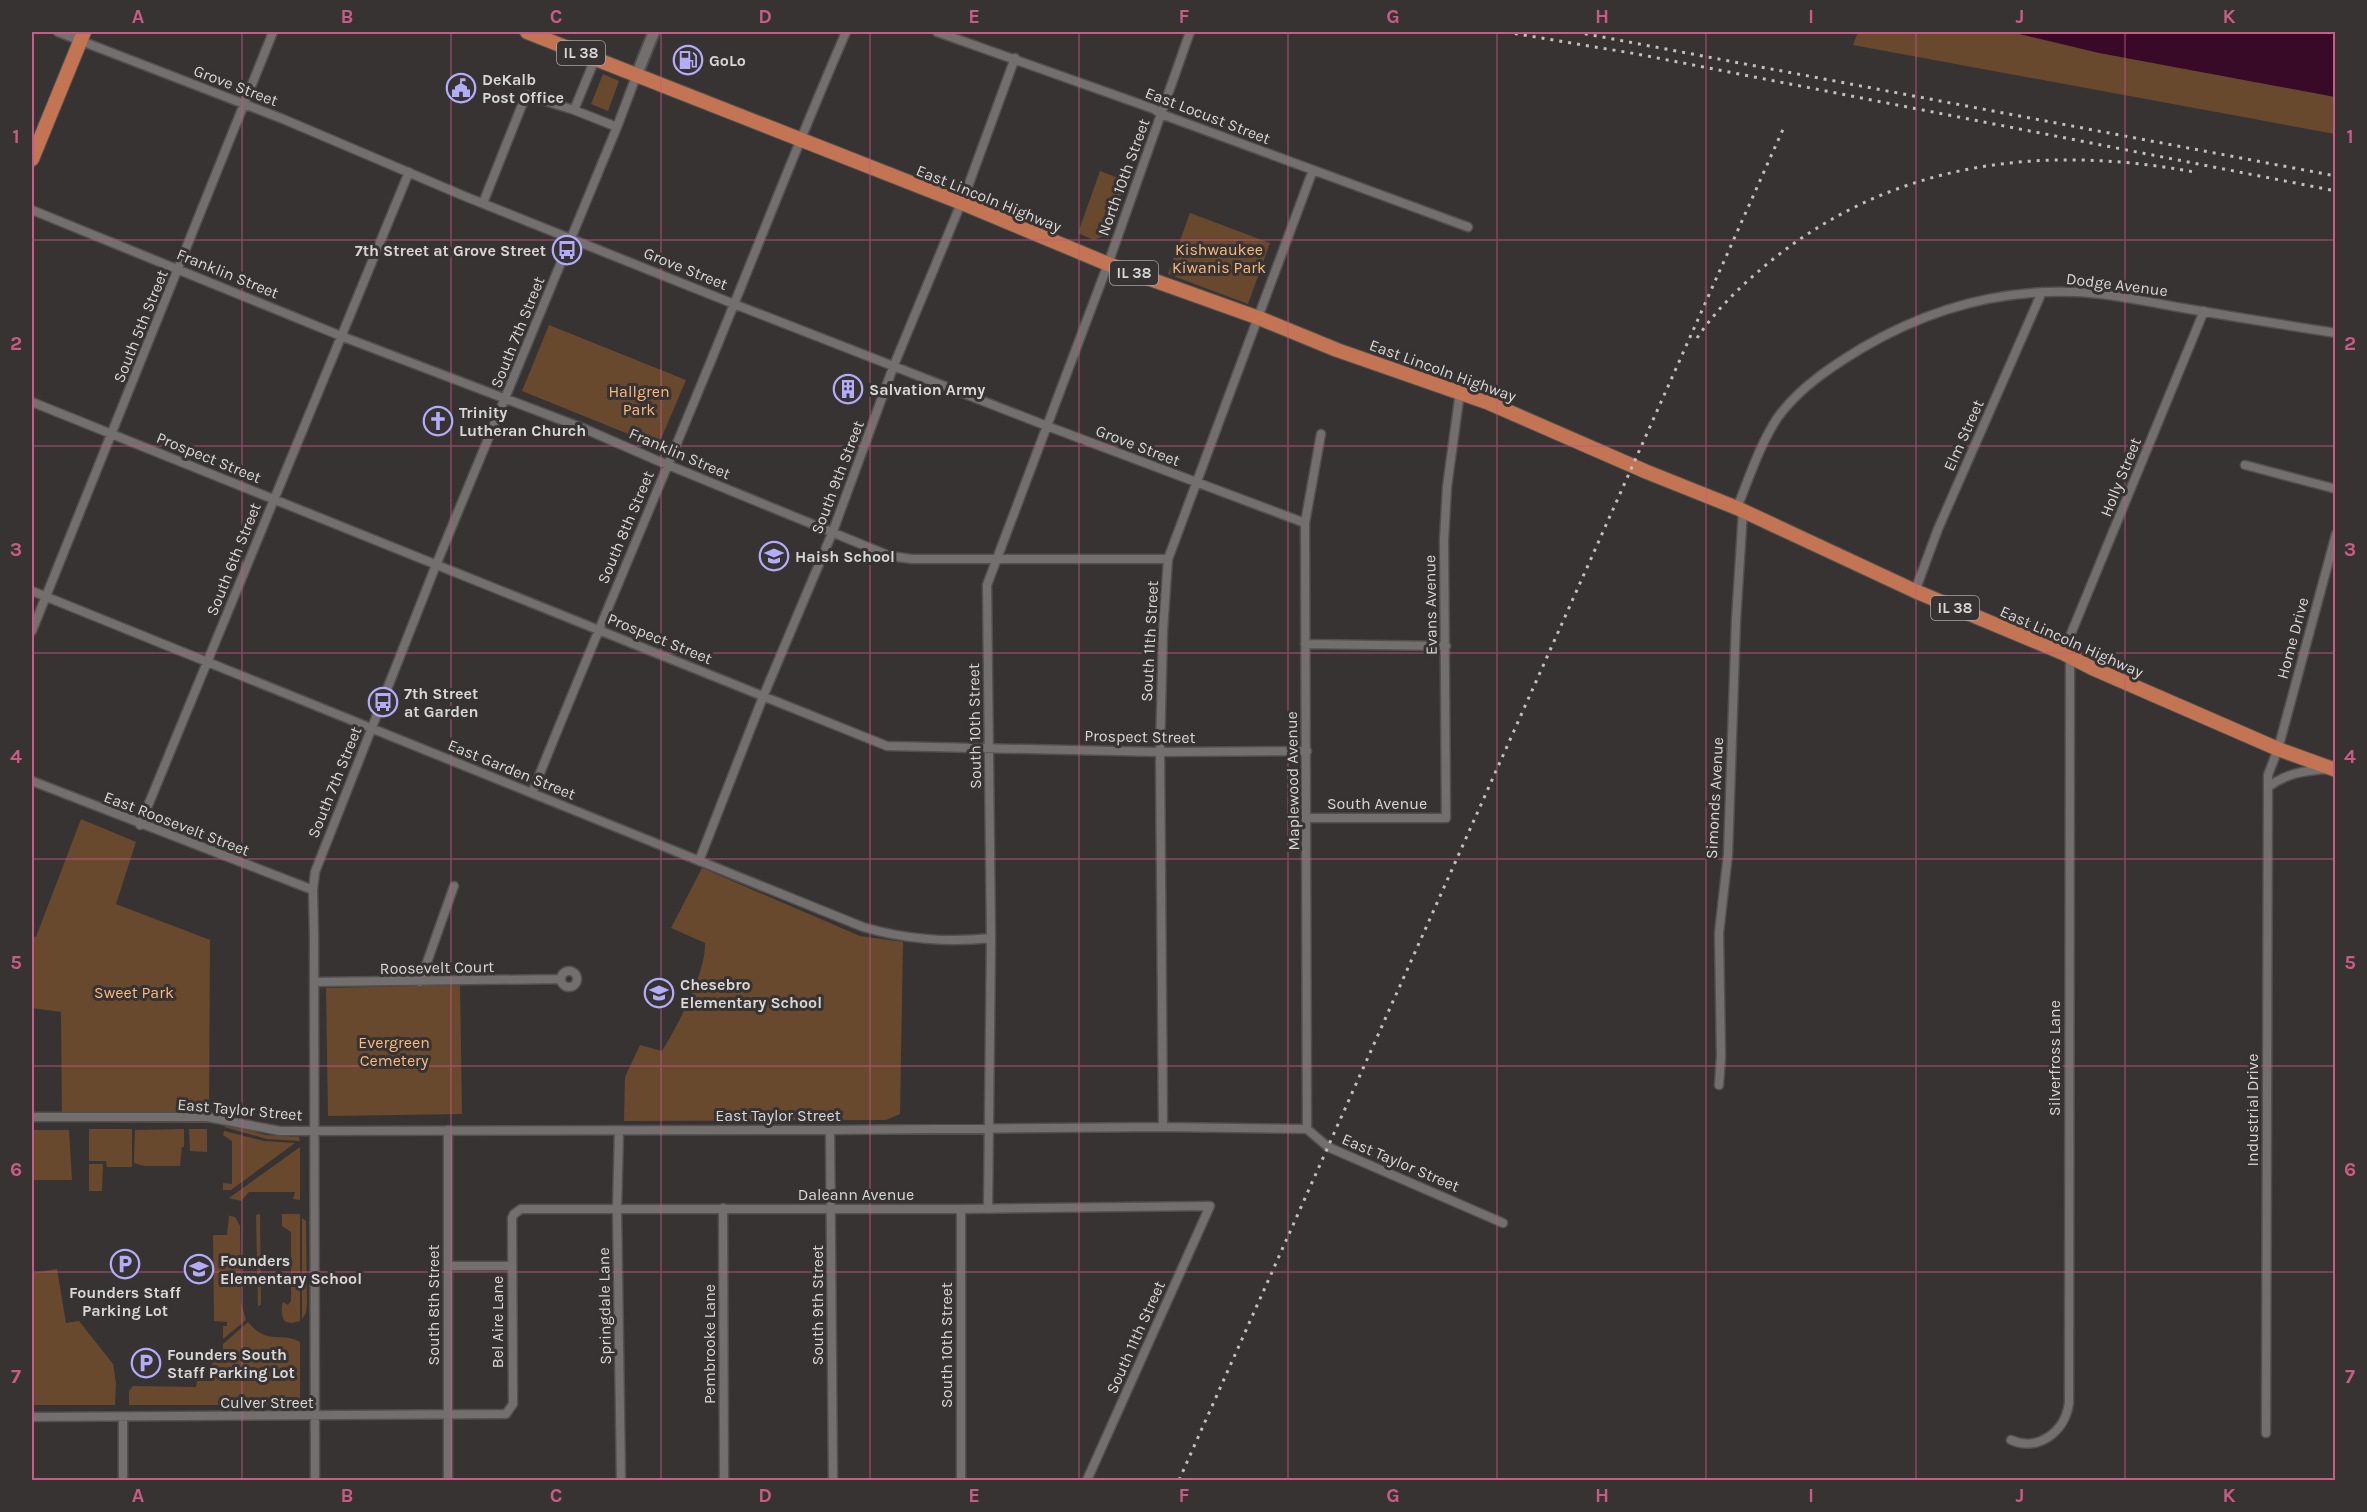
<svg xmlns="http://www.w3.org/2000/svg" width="2367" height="1512" font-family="Karla,sans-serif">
  <rect width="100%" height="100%" fill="#373333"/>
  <path fill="#68492e" d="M1858,32h477v102l-482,-89z
    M603,74l16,7 -11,30 -17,-7z
    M1100,171l26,10 -20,54 -12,5 -16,-7z
    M1190,213l80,30 -22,61 -80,-30z
    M549,325l137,55 -28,66 -136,-55z
    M81,819l55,23 -20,62 94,36 -1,183 -147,-1 -1,-110 -29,-4v-72l4,1z
    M702,868l158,68 43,6 -3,172 -14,6 -262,1 1,-44 15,-32 22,6c16,-26 44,-78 43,-108l-34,-15z
    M460,985l2,129 -134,2 -2,-128z
    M228,1125l38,10 33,2 1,4 -33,-2 -43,-12z
    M89,1129h43v38h-25l-1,-6h-17z
    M184,1129v18h-2l-2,19h-36l-10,-3 1,-33z
    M189,1129h18v23l-17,-1z
    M32,1130h37l3,50h-40z
    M224,1131l40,10 31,2 -64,47h-8v-7l9,1v-43l-9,-6z
    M300,1147v53l-7,-1 2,-7h-46l-8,9 -12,-3z
    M89,1164h14l-1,27h-13z
    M260,1214l1,91 -3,1 -2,-91z
    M282,1214h18v107l-8,2 -6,-1c-5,-4 -5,-14 -3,-20l5,3 3,-4v-69l-9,-6z
    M226,1215l9,2 5,9 1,77 5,17 -23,19v-13h4v-4l-13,-1 -1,-86h14l2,-19z
    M302,1218l4,3 1,83 -1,9 -4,6z
    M57,1269l9,54 13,-2 34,43 3,19 -1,22h-83v-132z
    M248,1322c19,24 34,9 52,20v63h-171v-14l4,-5 63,1 1,-6h15v-22h11v-15z"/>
  <path fill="#380a28" d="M2011,32h324v65l-236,-44z"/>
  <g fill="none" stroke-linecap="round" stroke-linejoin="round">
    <g stroke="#52504f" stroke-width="11">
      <path id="minor" d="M58,32l225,87 181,77 270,108 313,122 258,97
        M937,32l217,77 7,5 307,113
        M574,110l21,-51
        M483,203l43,-108 48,15 43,17
        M32,210l309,126 244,93 71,31 234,96 22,3h256
        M32,402l855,344 273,6 147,-1
        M2245,465l91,24
        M1737,508c12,-30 23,-64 41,-91 22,-30 53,-50 84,-69 66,-39 135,-59 213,-56 36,1 72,10 108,16 51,9 102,17 153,25
        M32,591l831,336c40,12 86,16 128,11
        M1915,591l23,-62 104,-237
        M32,631l241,-599
        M1305,644l141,2
        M2063,653l141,-342
        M32,781l281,109
        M2268,787c19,-14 36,-16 58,-18
        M532,793c55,-137 113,-272 169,-408 49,-118 94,-236 145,-353
        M1307,818h139l-2,-278 3,-53 13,-95
        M140,825l269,-653
        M699,861l64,-164 70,-166 61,-166 73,-176 48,-131
        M561 979a8 8 0 1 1 16 0a8 8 0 1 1-16 0Z
        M314,982l247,-3
        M420,982l34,-96
        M1719,1085l2,-29 -2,-123 9,-79 8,-234 7,-109
        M32,1117h175l73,14 550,-1 333,-3 144,2 21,18 175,76
        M1163,1127l-3,-375 3,-122 5,-71 145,-389
        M1307,1129l-2,-606 16,-89
        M448,1130v350
        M830,1130l3,350
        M619,1131l-2,78 4,271
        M723,1208l1,272
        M988,1209l3,-271 -4,-353 121,-321 82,-232
        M449,1266h63
        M32,1417l474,-3 7,-10 -1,-186 2,-4 7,-5h440l249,-3 -123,274
        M123,1417v63
        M2266,1433l2,-658 10,-26 58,-215
        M2011,1440c27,12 54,-8 58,-37l1,-746
        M315,1480l-1,-544 -1,-46 2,-18 121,-307 181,-438 20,-53
        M961,1480v-271"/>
    </g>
    <g stroke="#52504f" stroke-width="14">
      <path id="tertiary" d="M637,74l17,-42"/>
    </g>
    <g stroke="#52504f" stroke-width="16">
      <path id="primary" d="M527,32l435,171 146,61 151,54 78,32 152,53 158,69 90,36 178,83 148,62 29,15 186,81 58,21
        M32,159l52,-127"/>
    </g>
    <use href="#minor" stroke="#736f6f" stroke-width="8"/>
    <use href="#tertiary" stroke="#736f6f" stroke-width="10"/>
    <use href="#primary" stroke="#c27453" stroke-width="14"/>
    <path stroke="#c1bfbe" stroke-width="3" stroke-dasharray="3 6" stroke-linecap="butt" d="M1506,32l131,22 699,137
      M1576,32l760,144
      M1697,338c21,-31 47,-55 75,-78 123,-99 271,-116 422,-88
      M1179,1480l605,-1353"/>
  </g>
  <path fill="none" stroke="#ca5b86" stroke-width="1.5" stroke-opacity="0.55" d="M242,32v1448M451,32v1448M661,32v1448M870,32v1448M1079,32v1448M1288,32v1448M1497,32v1448M1706,32v1448M1916,32v1448M2125,32v1448M32,240h2304M32,446h2304M32,653h2304M32,859h2304M32,1066h2304M32,1272h2304"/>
  <defs>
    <g id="fuel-ring" transform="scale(1.5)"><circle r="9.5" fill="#373333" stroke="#b3adf9" stroke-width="1.5"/><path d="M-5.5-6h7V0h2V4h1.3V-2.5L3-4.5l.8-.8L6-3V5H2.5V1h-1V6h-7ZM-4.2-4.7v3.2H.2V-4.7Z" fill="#b3adf9"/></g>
    <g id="civic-ring" transform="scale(1.5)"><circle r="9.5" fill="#373333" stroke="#b3adf9" stroke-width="1.5"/><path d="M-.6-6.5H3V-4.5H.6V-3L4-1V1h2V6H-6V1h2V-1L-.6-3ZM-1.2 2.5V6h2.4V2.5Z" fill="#b3adf9"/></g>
    <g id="bus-ring" transform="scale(1.5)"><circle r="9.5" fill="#373333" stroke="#b3adf9" stroke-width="1.5"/><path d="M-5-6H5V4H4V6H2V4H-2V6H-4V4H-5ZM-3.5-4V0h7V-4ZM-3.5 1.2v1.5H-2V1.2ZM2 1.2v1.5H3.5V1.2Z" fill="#b3adf9"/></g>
    <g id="building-ring" transform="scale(1.5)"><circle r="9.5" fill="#373333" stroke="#b3adf9" stroke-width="1.5"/><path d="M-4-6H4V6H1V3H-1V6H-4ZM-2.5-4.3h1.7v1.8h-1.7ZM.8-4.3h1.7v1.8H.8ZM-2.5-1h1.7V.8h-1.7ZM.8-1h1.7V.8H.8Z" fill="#b3adf9"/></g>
    <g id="church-ring" transform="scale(1.5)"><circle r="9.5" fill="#373333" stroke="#b3adf9" stroke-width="1.5"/><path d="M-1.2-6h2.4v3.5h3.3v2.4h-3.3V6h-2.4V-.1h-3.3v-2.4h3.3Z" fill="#b3adf9"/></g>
    <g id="school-ring" transform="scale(1.5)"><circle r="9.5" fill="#373333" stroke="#b3adf9" stroke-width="1.5"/><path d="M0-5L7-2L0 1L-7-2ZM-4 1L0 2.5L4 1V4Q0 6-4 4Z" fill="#b3adf9"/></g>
    <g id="parking-ring" transform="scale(1.5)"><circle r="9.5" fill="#373333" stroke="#b3adf9" stroke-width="1.5"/><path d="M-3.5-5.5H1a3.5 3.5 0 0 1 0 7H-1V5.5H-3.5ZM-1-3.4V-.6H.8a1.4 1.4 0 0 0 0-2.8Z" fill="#b3adf9"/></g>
  </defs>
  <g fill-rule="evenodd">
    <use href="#fuel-ring" x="688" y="60"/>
    <use href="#civic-ring" x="461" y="88"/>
    <use href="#bus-ring" x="567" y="250"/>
    <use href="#building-ring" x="848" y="389"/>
    <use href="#church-ring" x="438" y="421"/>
    <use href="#school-ring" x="774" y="556"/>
    <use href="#bus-ring" x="383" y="702"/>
    <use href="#school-ring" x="659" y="993"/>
    <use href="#parking-ring" x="125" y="1264"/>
    <use href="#school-ring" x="199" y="1269"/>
    <use href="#parking-ring" x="146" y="1363"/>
  </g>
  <g text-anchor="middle" stroke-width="6" stroke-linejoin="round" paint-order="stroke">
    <g fill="#373333" stroke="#a8a6a5" stroke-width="1.5">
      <rect x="557" y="41" width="48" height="24" rx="4.5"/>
      <rect x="1110" y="261" width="48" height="24" rx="4.5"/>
      <rect x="1931" y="596" width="48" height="24" rx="4.5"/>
    </g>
    <g font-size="15" font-weight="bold" fill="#d9d7d6">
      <text x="581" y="58">IL 38</text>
      <text x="1134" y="278">IL 38</text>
      <text x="1955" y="613">IL 38</text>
    </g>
    <g font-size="16" font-weight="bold" fill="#d9d7d6" stroke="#373333" text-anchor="start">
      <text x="709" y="66">GoLo</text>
      <text x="482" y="85">DeKalb<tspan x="482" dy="18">Post Office</tspan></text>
      <text x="546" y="256" text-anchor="end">7th Street at Grove Street</text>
      <text x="869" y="395">Salvation Army</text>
      <text x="459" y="418">Trinity<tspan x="459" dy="18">Lutheran Church</tspan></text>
      <text x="795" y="562">Haish School</text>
      <text x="404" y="699">7th Street<tspan x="404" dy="18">at Garden</tspan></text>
      <text x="680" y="990">Chesebro<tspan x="680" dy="18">Elementary School</tspan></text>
      <text x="220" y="1266">Founders<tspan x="220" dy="18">Elementary School</tspan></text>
      <text x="125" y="1298" text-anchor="middle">Founders Staff<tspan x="125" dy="18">Parking Lot</tspan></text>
      <text x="167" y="1360">Founders South<tspan x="167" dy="18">Staff Parking Lot</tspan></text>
    </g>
    <g font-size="16" fill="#d9d7d6" stroke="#373333">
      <text transform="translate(236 85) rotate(21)" y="6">Grove Street</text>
      <text transform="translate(1208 115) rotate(21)" y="6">East Locust Street</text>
      <text transform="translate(1123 177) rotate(-70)" y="6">North 10th Street</text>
      <text transform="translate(989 198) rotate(22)" y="6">East Lincoln Highway</text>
      <text transform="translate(686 268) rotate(22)" y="6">Grove Street</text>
      <text transform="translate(228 273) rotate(22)" y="6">Franklin Street</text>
      <text transform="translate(2117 284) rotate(7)" y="6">Dodge Avenue</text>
      <text transform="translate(140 326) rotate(-68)" y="6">South 5th Street</text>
      <text transform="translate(517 332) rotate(-68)" y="6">South 7th Street</text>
      <text transform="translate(1443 370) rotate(20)" y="6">East Lincoln Highway</text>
      <text transform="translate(1963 435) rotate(-66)" y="6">Elm Street</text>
      <text transform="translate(1138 445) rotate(21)" y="6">Grove Street</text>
      <text transform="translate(680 453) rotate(23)" y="6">Franklin Street</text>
      <text transform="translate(209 457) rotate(22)" y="6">Prospect Street</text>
      <text transform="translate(837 477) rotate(-69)" y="6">South 9th Street</text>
      <text transform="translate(2120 477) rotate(-68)" y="6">Holly Street</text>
      <text transform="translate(625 527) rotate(-67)" y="6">South 8th Street</text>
      <text transform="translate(233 559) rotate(-68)" y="6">South 6th Street</text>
      <text transform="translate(1430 605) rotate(-91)" y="6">Evans Avenue</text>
      <text transform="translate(660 638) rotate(22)" y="6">Prospect Street</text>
      <text transform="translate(2292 638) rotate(-75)" y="6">Home Drive</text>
      <text transform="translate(1149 641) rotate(-87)" y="6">South 11th Street</text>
      <text transform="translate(2072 641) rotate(24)" y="6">East Lincoln Highway</text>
      <text transform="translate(974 726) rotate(-91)" y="6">South 10th Street</text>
      <text transform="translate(1140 736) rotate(1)" y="6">Prospect Street</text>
      <text transform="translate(512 769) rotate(22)" y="6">East Garden Street</text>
      <text transform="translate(1292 781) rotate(-91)" y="6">Maplewood Avenue</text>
      <text transform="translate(334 782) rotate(-68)" y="6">South 7th Street</text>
      <text transform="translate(1714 798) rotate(-87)" y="6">Simonds Avenue</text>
      <text x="1377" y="809">South Avenue</text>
      <text transform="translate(177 823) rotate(21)" y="6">East Roosevelt Street</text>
      <text transform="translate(437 967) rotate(-1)" y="6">Roosevelt Court</text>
      <text transform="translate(2054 1058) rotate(-90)" y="6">Silverfross Lane</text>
      <text transform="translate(240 1109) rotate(5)" y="6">East Taylor Street</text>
      <text transform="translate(2252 1110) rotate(-90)" y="6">Industrial Drive</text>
      <text x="778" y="1121">East Taylor Street</text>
      <text transform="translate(1401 1162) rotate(23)" y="6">East Taylor Street</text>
      <text x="856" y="1200">Daleann Avenue</text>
      <text transform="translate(433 1305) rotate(-90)" y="6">South 8th Street</text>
      <text transform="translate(817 1305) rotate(-90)" y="6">South 9th Street</text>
      <text transform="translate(604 1306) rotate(-91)" y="6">Springdale Lane</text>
      <text transform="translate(497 1322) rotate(-90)" y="6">Bel Aire Lane</text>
      <text transform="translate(1135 1337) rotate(-66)" y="6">South 11th Street</text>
      <text transform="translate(709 1344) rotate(-90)" y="6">Pembrooke Lane</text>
      <text transform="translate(946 1345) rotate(-90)" y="6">South 10th Street</text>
      <text x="267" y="1408">Culver Street</text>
    </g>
    <g font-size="16" fill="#feb97c" stroke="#373333">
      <text x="1219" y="255">Kishwaukee<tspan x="1219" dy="18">Kiwanis Park</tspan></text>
      <text x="639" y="397">Hallgren<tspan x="639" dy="18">Park</tspan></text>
      <text x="134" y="998">Sweet Park</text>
      <text x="394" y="1048">Evergreen<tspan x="394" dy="18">Cemetery</tspan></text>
    </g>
  </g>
  <rect width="2367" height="1512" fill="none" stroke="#373333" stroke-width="66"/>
  <rect x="33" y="33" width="2301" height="1446" fill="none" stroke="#ca5b86" stroke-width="2"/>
  <g font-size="20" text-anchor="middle" font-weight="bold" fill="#ca5b86">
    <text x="138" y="23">A</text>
    <text x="347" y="23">B</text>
    <text x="556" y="23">C</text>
    <text x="765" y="23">D</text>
    <text x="974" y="23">E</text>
    <text x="1184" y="23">F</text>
    <text x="1393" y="23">G</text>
    <text x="1602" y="23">H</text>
    <text x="1811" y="23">I</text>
    <text x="2020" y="23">J</text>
    <text x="2229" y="23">K</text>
    <text x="16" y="143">1</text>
    <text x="2350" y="143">1</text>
    <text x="16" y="350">2</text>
    <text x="2350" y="350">2</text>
    <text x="16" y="556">3</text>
    <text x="2350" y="556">3</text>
    <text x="16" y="763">4</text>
    <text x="2350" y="763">4</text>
    <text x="16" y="969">5</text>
    <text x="2350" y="969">5</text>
    <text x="16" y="1176">6</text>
    <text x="2350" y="1176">6</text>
    <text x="16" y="1383">7</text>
    <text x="2350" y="1383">7</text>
    <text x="138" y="1502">A</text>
    <text x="347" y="1502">B</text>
    <text x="556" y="1502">C</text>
    <text x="765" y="1502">D</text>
    <text x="974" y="1502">E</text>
    <text x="1184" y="1502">F</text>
    <text x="1393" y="1502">G</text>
    <text x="1602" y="1502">H</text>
    <text x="1811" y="1502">I</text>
    <text x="2020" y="1502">J</text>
    <text x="2229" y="1502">K</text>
  </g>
</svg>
